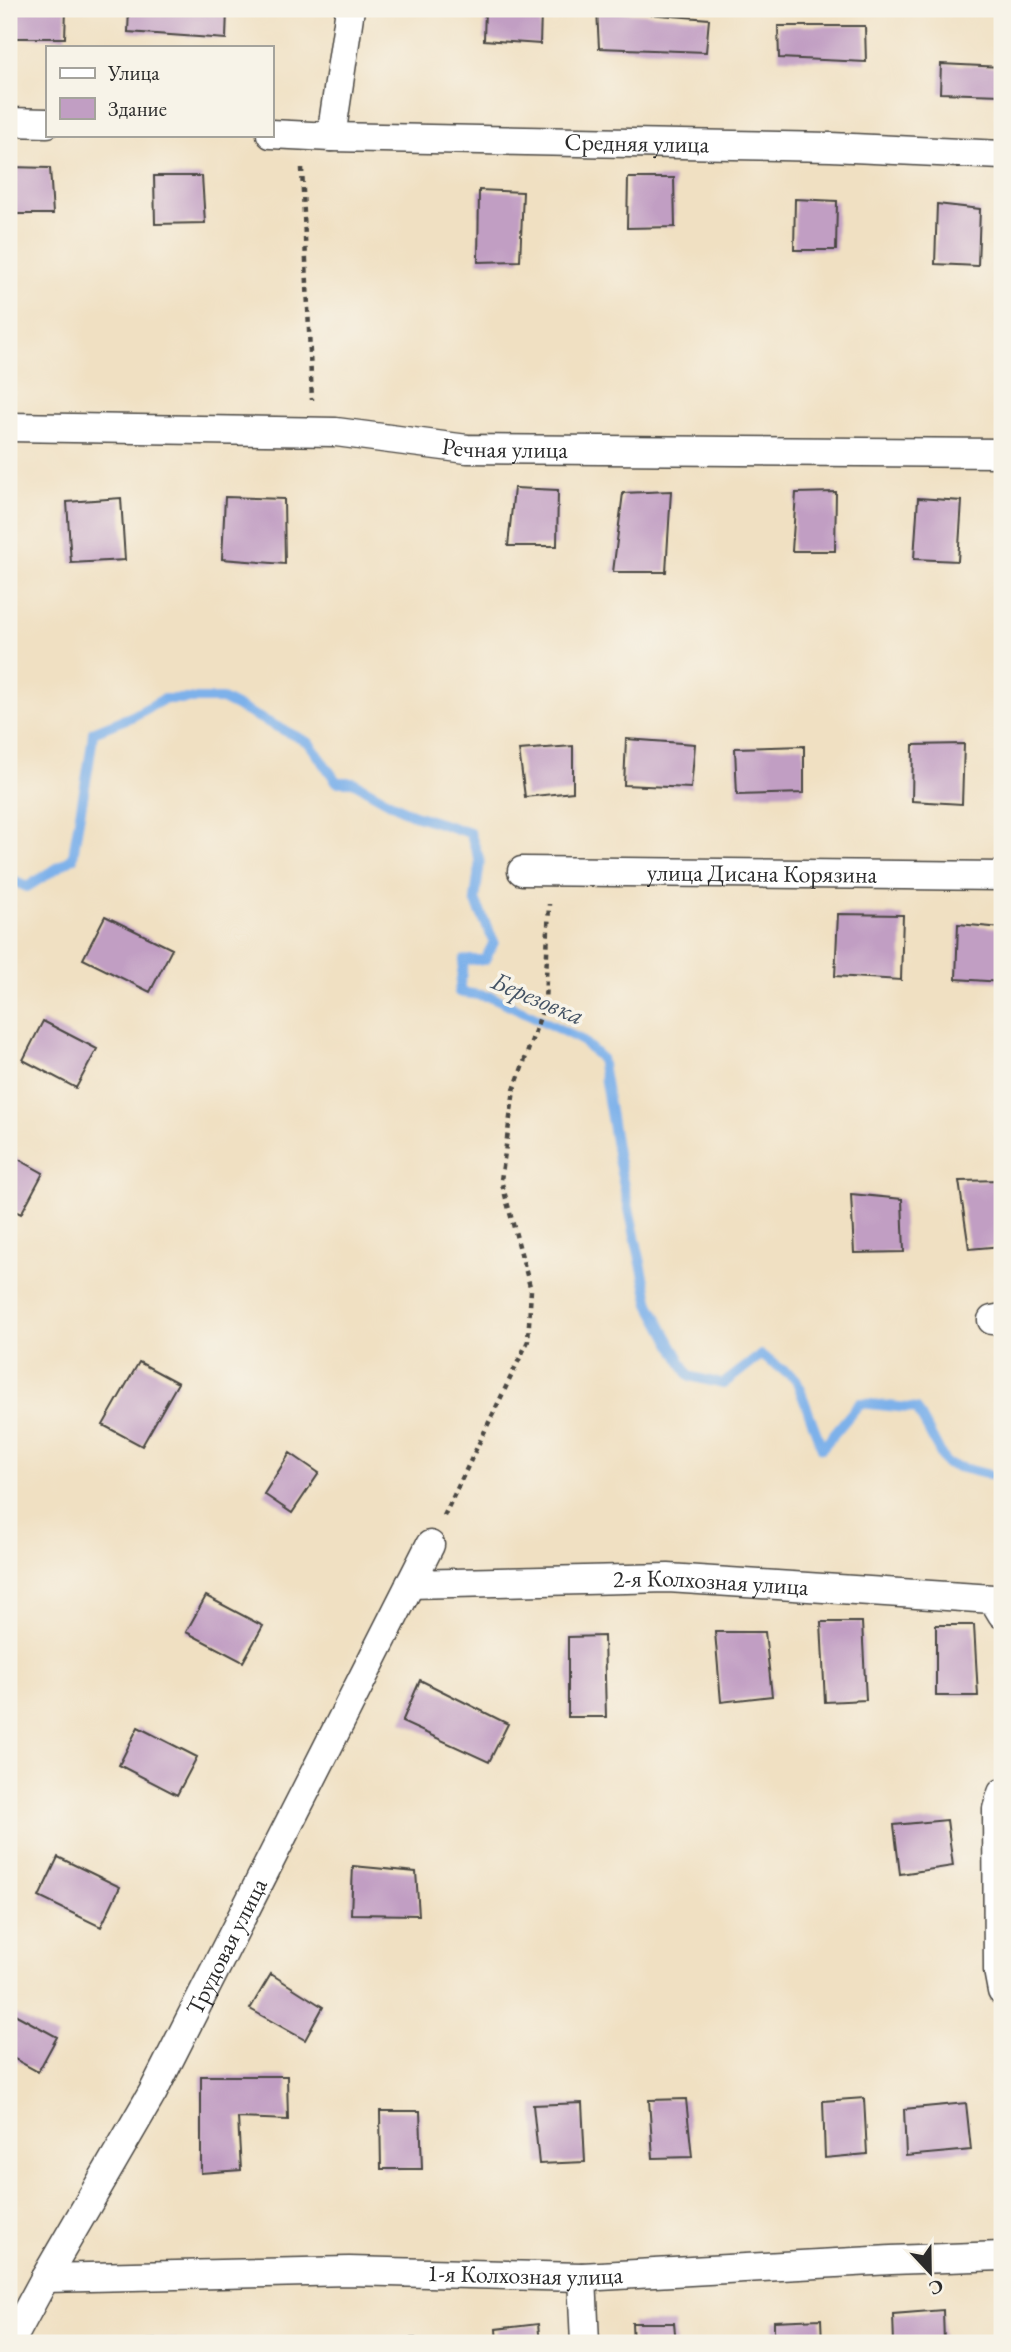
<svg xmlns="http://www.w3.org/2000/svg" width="1011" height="2352" font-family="'EB Garamond',serif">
  <rect width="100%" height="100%" fill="#f7f3e8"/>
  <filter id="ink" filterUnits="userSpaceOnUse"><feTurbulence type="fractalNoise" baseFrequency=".0143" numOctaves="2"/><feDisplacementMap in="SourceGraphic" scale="14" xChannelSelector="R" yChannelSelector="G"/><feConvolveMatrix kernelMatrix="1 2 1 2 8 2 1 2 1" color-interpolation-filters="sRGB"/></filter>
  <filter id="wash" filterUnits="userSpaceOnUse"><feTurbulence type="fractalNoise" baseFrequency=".00686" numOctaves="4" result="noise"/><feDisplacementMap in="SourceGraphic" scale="28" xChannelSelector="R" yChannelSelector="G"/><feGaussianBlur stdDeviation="1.57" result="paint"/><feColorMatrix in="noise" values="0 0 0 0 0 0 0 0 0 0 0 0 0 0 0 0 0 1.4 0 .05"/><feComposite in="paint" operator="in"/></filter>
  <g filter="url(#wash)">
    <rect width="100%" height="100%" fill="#f0e0c2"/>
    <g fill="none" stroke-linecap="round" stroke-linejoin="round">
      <path stroke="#7db1ea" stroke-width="10" d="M9,879l18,8 46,-29c5,-42 16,-83 20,-126l40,-16 31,-17h58l87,44 28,39h16l58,32 59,19 10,28 -5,39 19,42 -9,18h-21l-5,32 33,5 39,18 50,25 20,18 17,101 32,145 39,72 34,8 38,-29 35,24 26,69 38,-45 57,6 29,55 56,14"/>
    </g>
    <g id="blocks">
      <path fill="#c19ec3" d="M9,9h57l-1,29h-56z
        M129,9h98l-1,30 -98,-7z
        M485,10l56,3 -1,31 -56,-4z
        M597,10l112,9 -3,33 -107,-4z
        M778,26h87l1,36 -87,-4z
        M941,64l61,3v28l-62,-2z
        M9,167l41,1 3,46h-44z
        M154,176h48l3,47 -50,1z
        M628,178h46l1,49 -48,1z
        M479,190l44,2 -3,69 -42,1z
        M795,199l42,2 -1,49h-42z
        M937,204l43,5 -2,57 -43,-2z
        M514,488l44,2 -1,56h-49z
        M671,491l-5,81h-53l10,-79z
        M836,492l-1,59h-43l4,-58z
        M225,497l59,2 1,65 -63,-5z
        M121,498l4,62 -54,3 -4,-61z
        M918,498l44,3 -4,60 -44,-2z
        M626,739l69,5 -4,44 -67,-3z
        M964,744l-2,60 -50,-3 1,-56z
        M573,746v46l-48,5 -6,-47z
        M804,746v47l-67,2 -2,-47z
        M838,914l65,1 -2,65 -66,-4z
        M105,916l67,33 -22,43 -67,-33z
        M958,924l44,4v54l-46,-3z
        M43,1021l54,28 -21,39 -53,-28z
        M9,1154l34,19 -22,41 -12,-6z
        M1002,1180v66l-33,3 -10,-68z
        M851,1194l51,5 2,53 -50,1z
        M139,1362l39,21 -36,63 -39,-21z
        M290,1453l29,20 -27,40 -28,-19z
        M206,1596l57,30 -20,36 -57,-30z
        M821,1622h41l4,78 -41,2z
        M936,1625h38l4,71h-42z
        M715,1632h50l7,64 -51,6z
        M604,1636l2,81h-38v-80z
        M420,1680l88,44 -19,38 -87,-40z
        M138,1727l59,30 -20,38 -58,-30z
        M947,1820l6,46 -53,8 -6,-49z
        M58,1857l62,30 -19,40 -62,-30z
        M353,1866l63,6 3,43 -68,-1z
        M271,1974l52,33 -18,33 -55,-31z
        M9,2011l48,26 -19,35 -29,-16z
        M201,2076h86l1,44 -50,-2 3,52 -40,3z
        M864,2098l3,56 -42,4 -2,-57z
        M686,2099l6,58 -39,1 -4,-58z
        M582,2103l3,59 -46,2 -6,-59z
        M966,2103l5,47 -65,6 -2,-47z
        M380,2111h40l2,58h-41z
        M943,2310l1,33h-50l-1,-29z
        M821,2319l1,24h-48v-22z
        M632,2323h42l2,20h-43z
        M538,2324l2,19h-43l-1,-14z
        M415,2338v5h-33v-4z
        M177,2339v4h-32v-3z"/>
    </g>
  </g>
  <g filter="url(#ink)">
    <use href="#blocks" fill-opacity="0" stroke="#494642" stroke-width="2"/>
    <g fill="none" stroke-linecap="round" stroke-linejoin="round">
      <g stroke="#494642" stroke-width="31">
        <g id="minor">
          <path d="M9,122l38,1"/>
          <path id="s1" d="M271,134l60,3 500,10 171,8"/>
          <path d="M331,137l19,-128"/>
          <path id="s2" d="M9,427l327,5 131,17 535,4"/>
          <path id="s3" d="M522,871l480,5"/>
          <path d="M992,1320l10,-2"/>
          <path id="s4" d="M410,1584l258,-6 325,21 9,15"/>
          <path d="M1002,1793l-5,16 1,161 4,21"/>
          <path d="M582,2277l3,66"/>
          <path id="s5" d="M45,2278l304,-7 233,6 309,-17 111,-4"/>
          <path id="s6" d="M10,2343l35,-65 108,-186 277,-547"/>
        </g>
      </g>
      <path stroke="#494642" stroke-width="4.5" stroke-dasharray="5 5" stroke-linecap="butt" d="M302,168l10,232
        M444,1516l84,-175 3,-51 -30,-110 13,-90 31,-87 4,-99"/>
      <use href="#minor" stroke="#fff" stroke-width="28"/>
    </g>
  </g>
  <g text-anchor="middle" stroke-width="7" stroke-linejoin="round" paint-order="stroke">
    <g font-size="24" fill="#2b2b2b" stroke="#f7f3e8">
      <text dy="8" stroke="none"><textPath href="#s1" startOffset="366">Средняя улица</textPath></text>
      <text dy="8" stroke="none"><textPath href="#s2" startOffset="497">Речная улица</textPath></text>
      <text dy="8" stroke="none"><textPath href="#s3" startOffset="240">улица Дисана Корязина</textPath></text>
      <text dy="8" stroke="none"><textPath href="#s4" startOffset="301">2-я Колхозная улица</textPath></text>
      <text dy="8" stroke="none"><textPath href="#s6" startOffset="452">Трудовая улица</textPath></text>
      <text dy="8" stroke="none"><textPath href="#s5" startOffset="480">1-я Колхозная улица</textPath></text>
    </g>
    <g font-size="26" font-style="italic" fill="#445364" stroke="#f7f3e8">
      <text transform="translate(538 998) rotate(23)" y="9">Березовка</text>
    </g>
  </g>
  <rect width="1011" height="2352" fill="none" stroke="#f7f3e8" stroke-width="35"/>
  <rect x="46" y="46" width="228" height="91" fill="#f7f3e8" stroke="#a5a39c" stroke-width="2"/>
  <rect x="60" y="68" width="35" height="10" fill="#ffffff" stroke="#a5a39c" stroke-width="2"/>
  <text x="108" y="80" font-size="21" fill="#2b2b2b">Улица</text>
  <rect x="60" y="98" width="35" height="21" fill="#c19ec3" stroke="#a5a39c" stroke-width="2"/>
  <text x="108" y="116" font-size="21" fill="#2b2b2b">Здание</text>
  <g transform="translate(930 2272) rotate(158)" stroke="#f7f3e8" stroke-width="5" paint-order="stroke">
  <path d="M0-5L12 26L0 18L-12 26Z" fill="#2b2b2b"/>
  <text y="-10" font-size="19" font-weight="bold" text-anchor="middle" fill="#2b2b2b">С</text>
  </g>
</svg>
